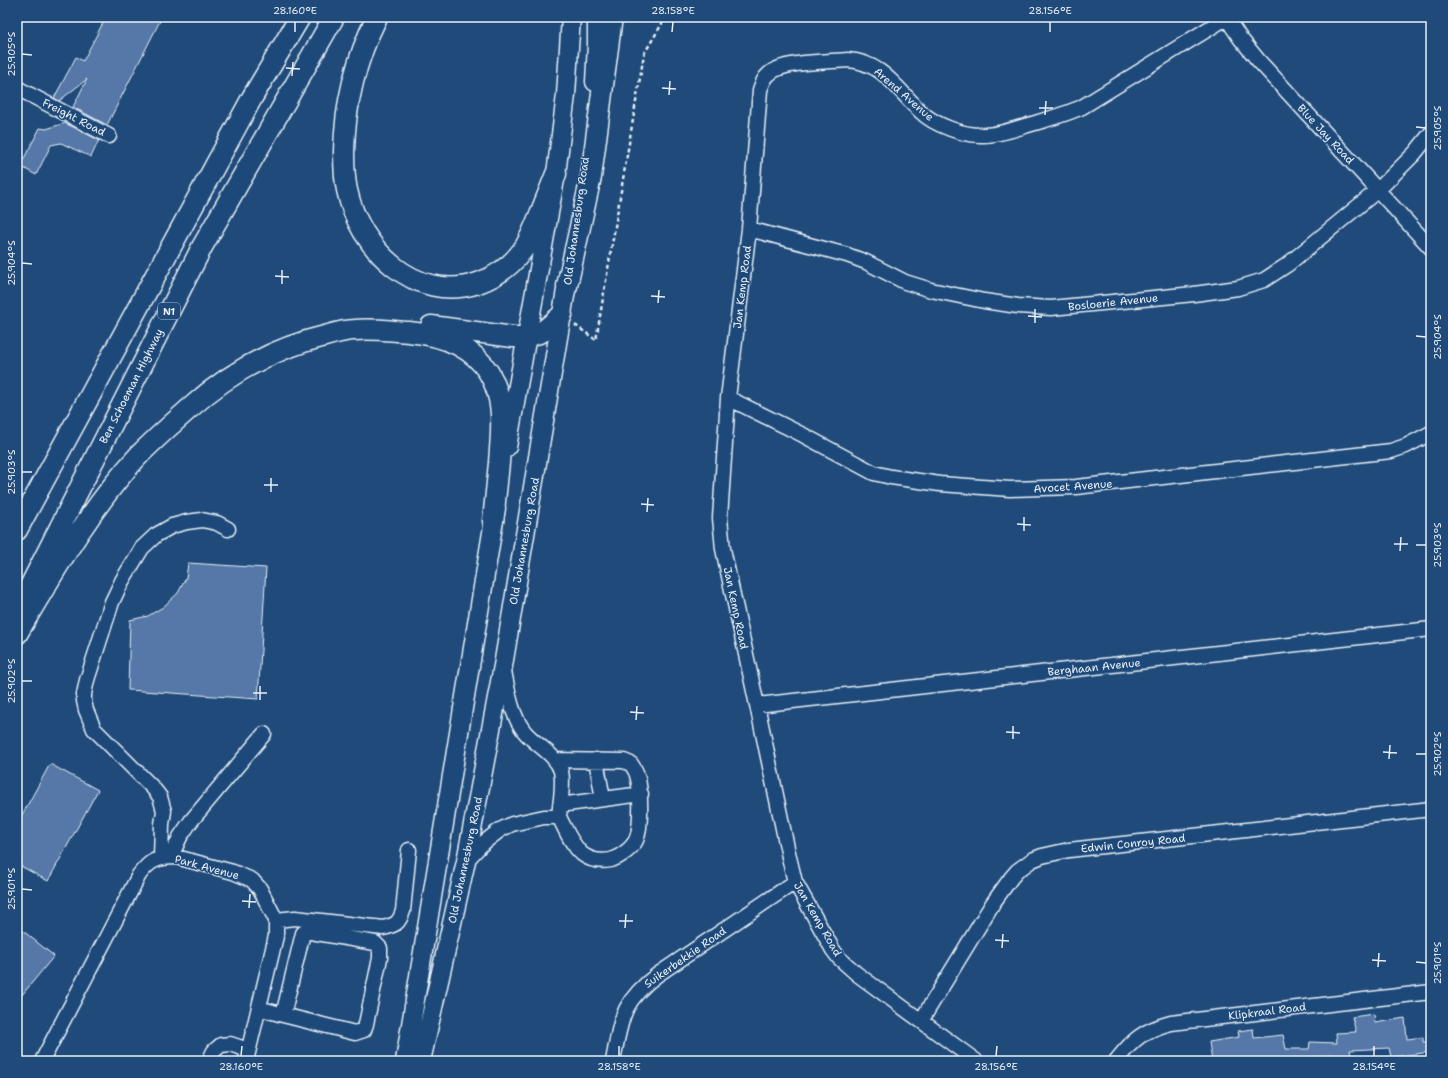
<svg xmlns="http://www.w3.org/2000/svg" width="1448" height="1078" font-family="'Shantell Sans',sans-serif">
  <rect width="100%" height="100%" fill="#1f4a7a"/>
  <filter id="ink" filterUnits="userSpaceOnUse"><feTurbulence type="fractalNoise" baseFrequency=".025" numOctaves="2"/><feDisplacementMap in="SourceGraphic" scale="8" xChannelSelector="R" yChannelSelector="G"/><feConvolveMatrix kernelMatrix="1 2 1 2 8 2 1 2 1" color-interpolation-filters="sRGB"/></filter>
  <g filter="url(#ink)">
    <path fill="#5478a8" stroke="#e8f1f8" d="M106,17h56l-55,108 -34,-18 14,-28 -28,22 -5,-3 22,-41 7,4z
      M65,123l34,17 -8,17 -30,-14 -10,2 -15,30 -16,-9 20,-38 6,1z
      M188,563l78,5 -8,131 -130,-9 2,-70 18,-4 15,-9 15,-14 8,-15z
      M50,764l48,26 -50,91 -31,-17v-40z
      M17,926l37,30 -37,45z
      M1374,1014l1,9 30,-5 2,21 16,-2v5h8v10l-40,5 -2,-9 -39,2 1,5h-23l-1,6h-115l-3,-19 30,-5 -1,-6 15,-2 1,9 29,-3 3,14h23l1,-7 27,1 -1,-10 20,-1 -4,-15z"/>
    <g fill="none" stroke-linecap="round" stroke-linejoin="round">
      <g stroke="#e8f1f8" stroke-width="17">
        <path id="minor" d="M1226,17l14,21 18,22 173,188
          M17,88l92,48
          M749,229l98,26 19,7 39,20 26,8 53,11 34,5 33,2 143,-14 44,-6 26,-8 23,-15 91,-75 37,-37 16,-20
          M728,398l75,37 71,38 17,4 49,7 70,5 66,-2 315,-36 15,-5 25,-13
          M757,705l674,-76
          M555,760l69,1 7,3c2,3 5,7 6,11 4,12 5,56 -2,67 -5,8 -15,15 -24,18 -11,2 -20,1 -29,-6 -11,-10 -16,-24 -23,-37
          M596,760l7,39
          M560,805l81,-11
          M171,857l9,-20 11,-16 73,-87
          M161,858l1,-34 2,-13 -4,-14 -7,-9 -59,-59 -8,-19 -2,-9v-7l3,-14 25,-78 10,-21 20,-33 14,-13 16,-9 15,-4 15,-2 15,3 11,6
          M466,861l16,-17 18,-14 12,-6 32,-7h15c1,-13 5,-33 2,-46 -5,-17 -26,-26 -37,-40 -13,-17 -16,-40 -20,-60
          M276,920l19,-2 88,10c13,-3 16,-5 20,-17l6,-61
          M259,1008l24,7 72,18 9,-3 2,-6 14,-66v-10l-5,-5 -64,-11h-6l-2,1 -20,82
          M921,1021l72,-118 18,-25 6,-7 15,-11 10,-4 27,-6 362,-41
          M42,1061l97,-186c11,-15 19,-18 37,-18l57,15 19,8 8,9 16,31v16l-30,125
          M209,1061l5,-10 7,-6 9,-1 18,6
          M613,1061c8,-41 8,-59 44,-86l138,-93
          M976,1061l-119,-87 -18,-16 -6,-8 -38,-68 -6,-25 -32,-152 -34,-156 -3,-31 8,-120 21,-169 11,-139c2,-6 4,-12 9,-16 13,-13 59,-12 79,-14 34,2 49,29 72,51 14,14 44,25 64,24 13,0 28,-5 41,-9 20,-6 39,-11 57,-19l144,-89
          M1116,1061c17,-22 28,-31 55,-38l260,-31"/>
      </g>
      <g stroke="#e8f1f8" stroke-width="21">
        <path id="major" d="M595,82l2,-38v-27
          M507,447l49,-273 10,-79 5,-78
          M405,1061l91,-553
          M421,1061l45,-200 37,-195 66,-394"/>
      </g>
      <g stroke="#e8f1f8" stroke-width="23">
        <path id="highway" d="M377,17c-21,42 -32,87 -33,134 0,13 0,26 3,39 12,58 68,114 131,93 17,-6 33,-17 44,-32 7,-9 11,-21 16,-32 6,-15 12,-30 18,-45
          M567,286l24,-109 21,-160
          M431,326l82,11h14l15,-5 20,-17
          M17,530l236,-434 47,-79
          M21,604l181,-357 132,-230
          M17,634c37,-62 73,-126 122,-179 16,-16 34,-32 51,-47 39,-35 84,-60 135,-72 10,-3 20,-6 30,-6 18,-2 37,1 54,2 31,3 63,13 80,41 17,28 12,59 10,90 -2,19 -4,39 -6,58"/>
      </g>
      <path stroke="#e8f1f8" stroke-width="2.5" stroke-dasharray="4 3" stroke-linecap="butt" d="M575,325l21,15 48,-286 22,-37"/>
      <use href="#minor" stroke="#1f4a7a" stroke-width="14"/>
      <use href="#major" stroke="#1f4a7a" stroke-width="18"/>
      <use href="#highway" stroke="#1f4a7a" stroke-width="20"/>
    </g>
  </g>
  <path fill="none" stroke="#e8f1f8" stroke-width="1.5" d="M295,32v-10M672,32l1,-10M1050,32v-10M22,54l10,1M286,68l14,1M292,76l1,-14M662,88l14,1M669,95l1,-14M1039,108h14M1045,115l1,-14M1416,127l10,1M22,263l10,1M275,276l14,1M282,284v-14M651,296l14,1M658,303l1,-13M1028,316l14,1M1035,323v-14M1416,336l10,1M22,472h10M264,485h14M271,492v-14M641,504l13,1M647,512l1,-14M1017,524l14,1M1024,531v-14M1394,544h14M1416,545h10M1400,551l1,-14M22,681h10M253,693h14M260,700v-14M630,712l14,1M636,720l1,-14M1006,732l14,1M1013,739v-13M1383,752l14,1M1416,754h10M1389,759l1,-14M22,889l10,1M242,901l14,1M249,908l1,-14M619,921h14M625,928l1,-14M995,940l14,1M1002,948l1,-14M1372,960l14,1M1416,962l10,1M1378,967l1,-14M241,1056l1,-10M619,1056v-10M996,1056l1,-10M1374,1056v-10"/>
  <g text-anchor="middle" stroke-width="3" stroke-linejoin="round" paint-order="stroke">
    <rect fill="#1f4a7a" stroke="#acbfd2" stroke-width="1" x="158" y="303" width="22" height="16" rx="3"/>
    <g font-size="10" font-weight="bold" fill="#e8f1f8">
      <text x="169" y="315">N1</text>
    </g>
    <g font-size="11" fill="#e8f1f8" stroke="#1f4a7a">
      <text transform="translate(904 94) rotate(41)" y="4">Arend Avenue</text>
      <text transform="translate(74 117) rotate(27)" y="4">Freight Road</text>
      <text transform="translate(1326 134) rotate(47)" y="4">Blue Jay Road</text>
      <text transform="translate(576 221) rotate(-82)" y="4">Old Johannesburg Road</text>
      <text transform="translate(742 287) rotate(-83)" y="4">Jan Kemp Road</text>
      <text transform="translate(1113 302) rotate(-6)" y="4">Bosloerie Avenue</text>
      <text transform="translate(131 386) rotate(-63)" y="4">Ben Schoeman Highway</text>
      <text transform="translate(1073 486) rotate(-4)" y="4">Avocet Avenue</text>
      <text transform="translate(524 541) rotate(-80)" y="4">Old Johannesburg Road</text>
      <text transform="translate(736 608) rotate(78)" y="4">Jan Kemp Road</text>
      <text transform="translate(1094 667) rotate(-6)" y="4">Berghaan Avenue</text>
      <text transform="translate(1133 843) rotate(-6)" y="4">Edwin Conroy Road</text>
      <text transform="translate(465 860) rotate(-78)" y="4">Old Johannesburg Road</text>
      <text transform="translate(207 867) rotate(15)" y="4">Park Avenue</text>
      <text transform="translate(818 919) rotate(60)" y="4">Jan Kemp Road</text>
      <text transform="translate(685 957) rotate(-35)" y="4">Suikerbekkie Road</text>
      <text transform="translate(1267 1011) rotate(-7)" y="4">Klipkraal Road</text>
    </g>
  </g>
  <rect width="1448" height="1078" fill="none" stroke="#1f4a7a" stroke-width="44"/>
  <rect x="22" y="22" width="1404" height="1034" fill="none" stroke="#e8f1f8" stroke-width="1.5"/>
  <g font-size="10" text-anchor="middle" fill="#e8f1f8">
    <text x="295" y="14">28.160°E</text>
    <text x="673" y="14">28.158°E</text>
    <text x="1050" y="14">28.156°E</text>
    <text transform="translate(11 54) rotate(-90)" y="4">25.905°S</text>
    <text transform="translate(1437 128) rotate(-90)" y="4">25.905°S</text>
    <text transform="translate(11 263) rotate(-90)" y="4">25.904°S</text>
    <text transform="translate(1437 337) rotate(-90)" y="4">25.904°S</text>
    <text transform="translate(11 472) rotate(-90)" y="4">25.903°S</text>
    <text transform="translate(1437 545) rotate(-90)" y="4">25.903°S</text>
    <text transform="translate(11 681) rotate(-90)" y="4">25.902°S</text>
    <text transform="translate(1437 754) rotate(-90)" y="4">25.902°S</text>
    <text transform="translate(11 889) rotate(-90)" y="4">25.901°S</text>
    <text transform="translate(1437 963) rotate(-90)" y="4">25.901°S</text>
    <text x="241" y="1070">28.160°E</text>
    <text x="619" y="1070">28.158°E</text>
    <text x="996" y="1070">28.156°E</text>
    <text x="1374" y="1070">28.154°E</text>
  </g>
</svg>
